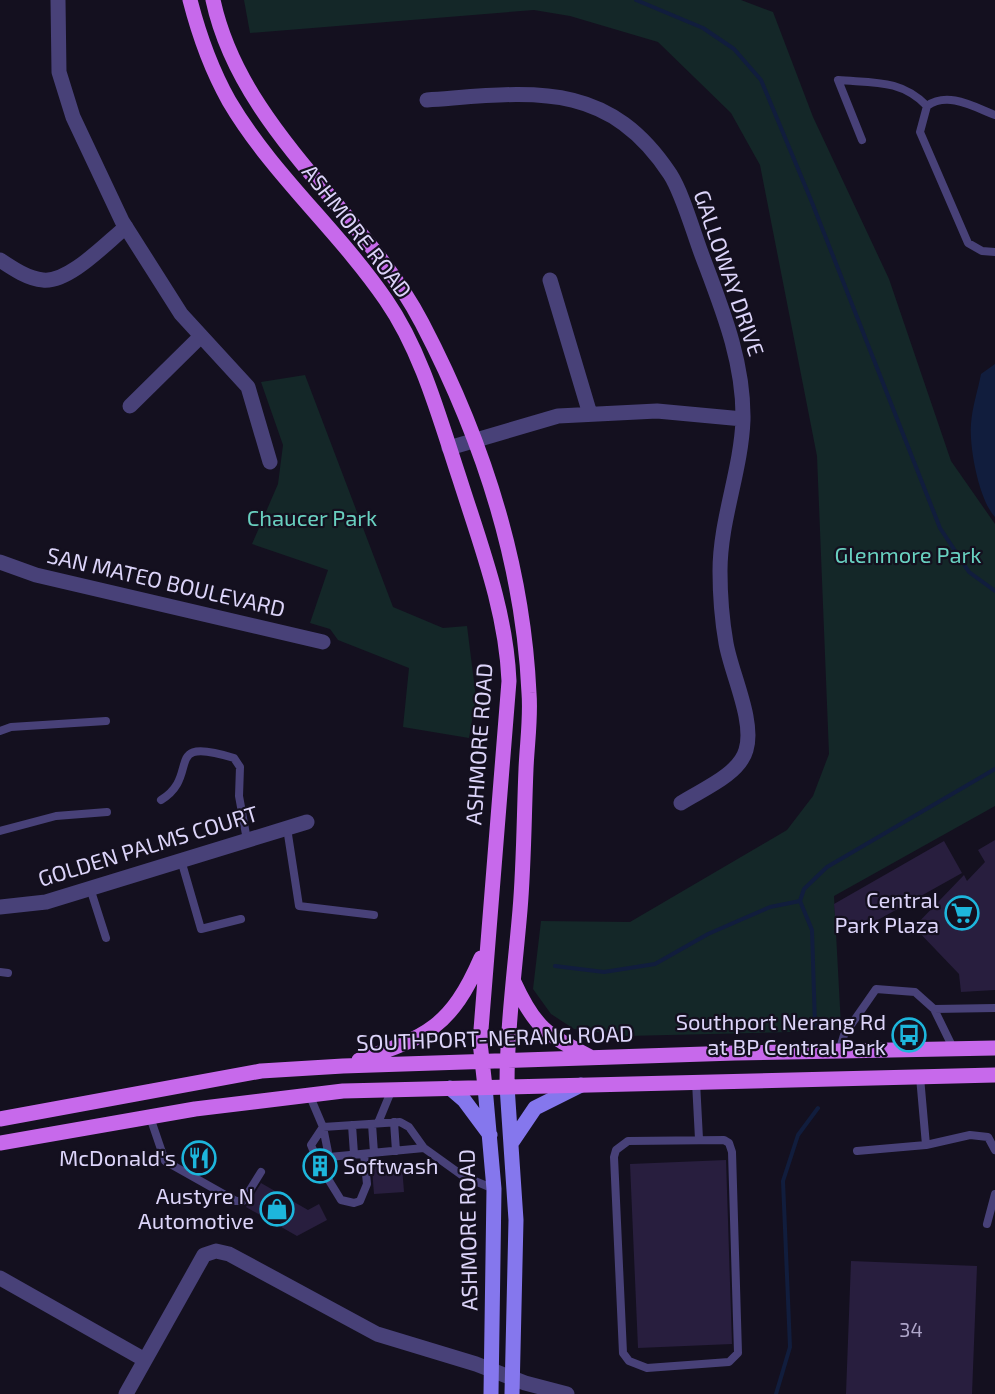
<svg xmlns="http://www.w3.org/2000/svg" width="995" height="1394" font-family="'Exo 2',sans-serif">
  <rect width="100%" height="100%" fill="#14101f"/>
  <path fill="#142728" d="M244,0h497l32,12 40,105 76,162 62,182 44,63v282l-161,90 7,130 -50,6 -165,4 -52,-7 -23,-15 -18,-25 8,-68 89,1 157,-92 26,-34 16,-42 -12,-298 -57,-291 -29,-52 -73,-71 -88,-26 -36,-6 -284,23z
    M305,375l88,232 50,21 24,-2 9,72 -7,40 -66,-11 6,-59 -71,-28 -8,-11 -20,-6 18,-53 -76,-26 26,-60 5,-39 -22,-63z"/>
  <path fill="#111d3d" d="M995,364v153c-16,-17 -26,-70 -24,-93 1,-17 7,-34 10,-50z"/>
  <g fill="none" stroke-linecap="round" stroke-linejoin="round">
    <path stroke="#111d3d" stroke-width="4" d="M636,0l67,28 31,21 27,31 50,120 129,328 29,44 26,19
      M555,966l49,6 51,-8 53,-30 62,-27 30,-6
      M815,1025l-3,-95 -12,-29 4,-12 23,-22 168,-98
      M776,1394l14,-47 -7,-166 15,-46 20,-27"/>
  </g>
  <path fill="#281e3e" d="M995,840v150l-34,2 -2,-18 -45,-47 50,-52 3,6 18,-19 -7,-12z
    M944,841l18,32 -86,48 1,4 -41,1 -2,-22z
    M726,1160l6,184 -94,4 -8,-184z
    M398,1164l1,3 3,-1 2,26 -30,2 -2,-25h3v-3z
    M261,1183l47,27 11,-6 8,16 -30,16 -51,-29z
    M851,1261l126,5 -5,128h-126z"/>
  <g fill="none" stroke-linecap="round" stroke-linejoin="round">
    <path stroke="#484178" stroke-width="8" d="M995,115c-21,-8 -47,-24 -68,-9l-7,26 48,111 14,8 13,1
      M862,140l-24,-60c35,3 63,-1 89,26
      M0,731l11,-4 95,-6
      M161,800c41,-25 -1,-65 73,-42l6,9 -1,29 8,44
      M287,828l12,78 75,9
      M0,831l56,-15 51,-4
      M181,860l20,69 40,-10
      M90,888l16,50
      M0,972l8,1
      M934,1009l61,-1
      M839,1052l5,-17 32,-46 39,3 19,17 20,41
      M920,1077l6,68
      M696,1082l3,57
      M309,1094l14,33 6,30 95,-9 39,28 31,13
      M150,1117l15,44 71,40h7l18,-29
      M394,1122l2,29
      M378,1123l14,-34
      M372,1124l2,29
      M352,1125l2,29
      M724,1140l5,3 3,9 6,201 -9,9 -82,6 -18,-7 -6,-8 -9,-196 2,-7 12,-9z
      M857,1151l69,-6 44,-10 18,2 7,13
      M316,1157l-5,-12 12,-18 77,-5 9,5 15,21
      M325,1174l16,26 13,3 6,-2 7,-17 -3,-30
      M987,1224l8,-30"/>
    <path stroke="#484178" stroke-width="15" d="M58,0l1,72 14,45 49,104 59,93 67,73 22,75
      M427,100c101,-7 179,-23 243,74 13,20 24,61 33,84 20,53 41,105 40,162 -2,51 -23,100 -23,151 0,23 2,49 6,72 5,30 29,78 20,107 -7,25 -45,40 -65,53
      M0,260c12,8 28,19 43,20 26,3 63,-37 83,-53
      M550,280l40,134
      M130,406l71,-70
      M449,448l109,-32 99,-5 86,8
      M0,562l36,13 287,67
      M0,907l46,-5 261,-80
      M0,1278l145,82
      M126,1394l78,-139 12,-4 13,3 148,80 99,30 49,19 42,11"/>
    <path stroke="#8577ed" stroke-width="15" d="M507,1086l9,134 -4,174
      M485,1087l9,102 -3,205
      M450,1088l14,12 26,35
      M512,1142l23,-34 46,-23"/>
    <path stroke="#c769eb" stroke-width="15" d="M190,0c9,35 21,69 39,101 43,73 109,129 157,199 36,52 54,120 74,180 21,66 46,131 49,201l-29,361 5,45
      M213,0c28,130 150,210 209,323 60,115 101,240 107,370 2,25 -2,51 -3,76 -2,47 -2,94 -6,141 -5,59 -13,117 -13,176
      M514,982c21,46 32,52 76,75
      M359,1060c68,-23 92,-33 122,-102
      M0,1119l261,-48 82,-5 392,-13 260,-5
      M0,1143l195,-34 148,-18 652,-16"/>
  </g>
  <defs>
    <g id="supermarket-ring" transform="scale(1.725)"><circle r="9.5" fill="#14101f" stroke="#1db6dc" stroke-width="1.5"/><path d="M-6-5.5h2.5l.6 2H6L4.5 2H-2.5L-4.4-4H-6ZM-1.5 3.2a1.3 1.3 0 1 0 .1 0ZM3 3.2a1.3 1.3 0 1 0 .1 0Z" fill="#1db6dc"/></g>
    <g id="bus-ring" transform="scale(1.725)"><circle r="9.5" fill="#14101f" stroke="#1db6dc" stroke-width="1.5"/><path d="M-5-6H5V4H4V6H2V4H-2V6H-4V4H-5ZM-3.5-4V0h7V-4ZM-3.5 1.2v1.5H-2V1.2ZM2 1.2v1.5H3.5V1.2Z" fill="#1db6dc"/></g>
    <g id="restaurant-ring" transform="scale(1.725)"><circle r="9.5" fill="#14101f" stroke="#1db6dc" stroke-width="1.5"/><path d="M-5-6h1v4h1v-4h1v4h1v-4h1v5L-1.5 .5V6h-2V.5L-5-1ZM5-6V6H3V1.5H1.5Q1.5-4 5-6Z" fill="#1db6dc"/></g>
    <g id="building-ring" transform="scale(1.725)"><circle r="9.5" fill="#14101f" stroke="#1db6dc" stroke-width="1.5"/><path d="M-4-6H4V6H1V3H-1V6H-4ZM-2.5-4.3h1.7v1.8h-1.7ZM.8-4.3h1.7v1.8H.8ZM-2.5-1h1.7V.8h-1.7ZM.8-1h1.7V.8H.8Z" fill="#1db6dc"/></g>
    <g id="shop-ring" transform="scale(1.725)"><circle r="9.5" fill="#14101f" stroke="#1db6dc" stroke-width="1.5"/><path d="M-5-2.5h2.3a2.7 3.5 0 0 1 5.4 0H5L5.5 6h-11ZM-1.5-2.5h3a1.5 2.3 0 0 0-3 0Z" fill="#1db6dc"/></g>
  </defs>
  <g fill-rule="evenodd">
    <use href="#supermarket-ring" x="962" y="913"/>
    <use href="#bus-ring" x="909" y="1035"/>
    <use href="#restaurant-ring" x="199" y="1158"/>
    <use href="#building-ring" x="320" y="1166"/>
    <use href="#shop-ring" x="277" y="1209"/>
  </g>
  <g text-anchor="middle" stroke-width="4.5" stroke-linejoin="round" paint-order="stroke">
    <g font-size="20" fill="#afa6ca">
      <text x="911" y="1337">34</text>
    </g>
    <g font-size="22" fill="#dcd4f9" stroke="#14101f">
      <text transform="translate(357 231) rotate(52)" y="8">ASHMORE ROAD</text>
      <text transform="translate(729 273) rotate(71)" y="8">GALLOWAY DRIVE</text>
      <text transform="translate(166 582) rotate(13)" y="8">SAN MATEO BOULEVARD</text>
      <text transform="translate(479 744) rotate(-86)" y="8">ASHMORE ROAD</text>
      <text transform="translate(148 846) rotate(-17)" y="8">GOLDEN PALMS COURT</text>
      <text transform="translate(495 1038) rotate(-2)" y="8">SOUTHPORT-NERANG ROAD</text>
      <text transform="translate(468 1230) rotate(-91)" y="8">ASHMORE ROAD</text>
    </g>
    <g font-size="22" fill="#69d0c0" stroke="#14101f">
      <text x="312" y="526">Chaucer Park</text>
      <text x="908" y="563">Glenmore Park</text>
    </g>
    <g font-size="22" fill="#dcd4f9" stroke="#14101f" text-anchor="end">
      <text x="939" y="908">Central<tspan x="939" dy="25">Park Plaza</tspan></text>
      <text x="886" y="1030">Southport Nerang Rd<tspan x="886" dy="25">at BP Central Park</tspan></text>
      <text x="176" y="1166">McDonald's</text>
      <text x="343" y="1174" text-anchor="start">Softwash</text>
      <text x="254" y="1204">Austyre N<tspan x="254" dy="25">Automotive</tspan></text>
    </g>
  </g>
</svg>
